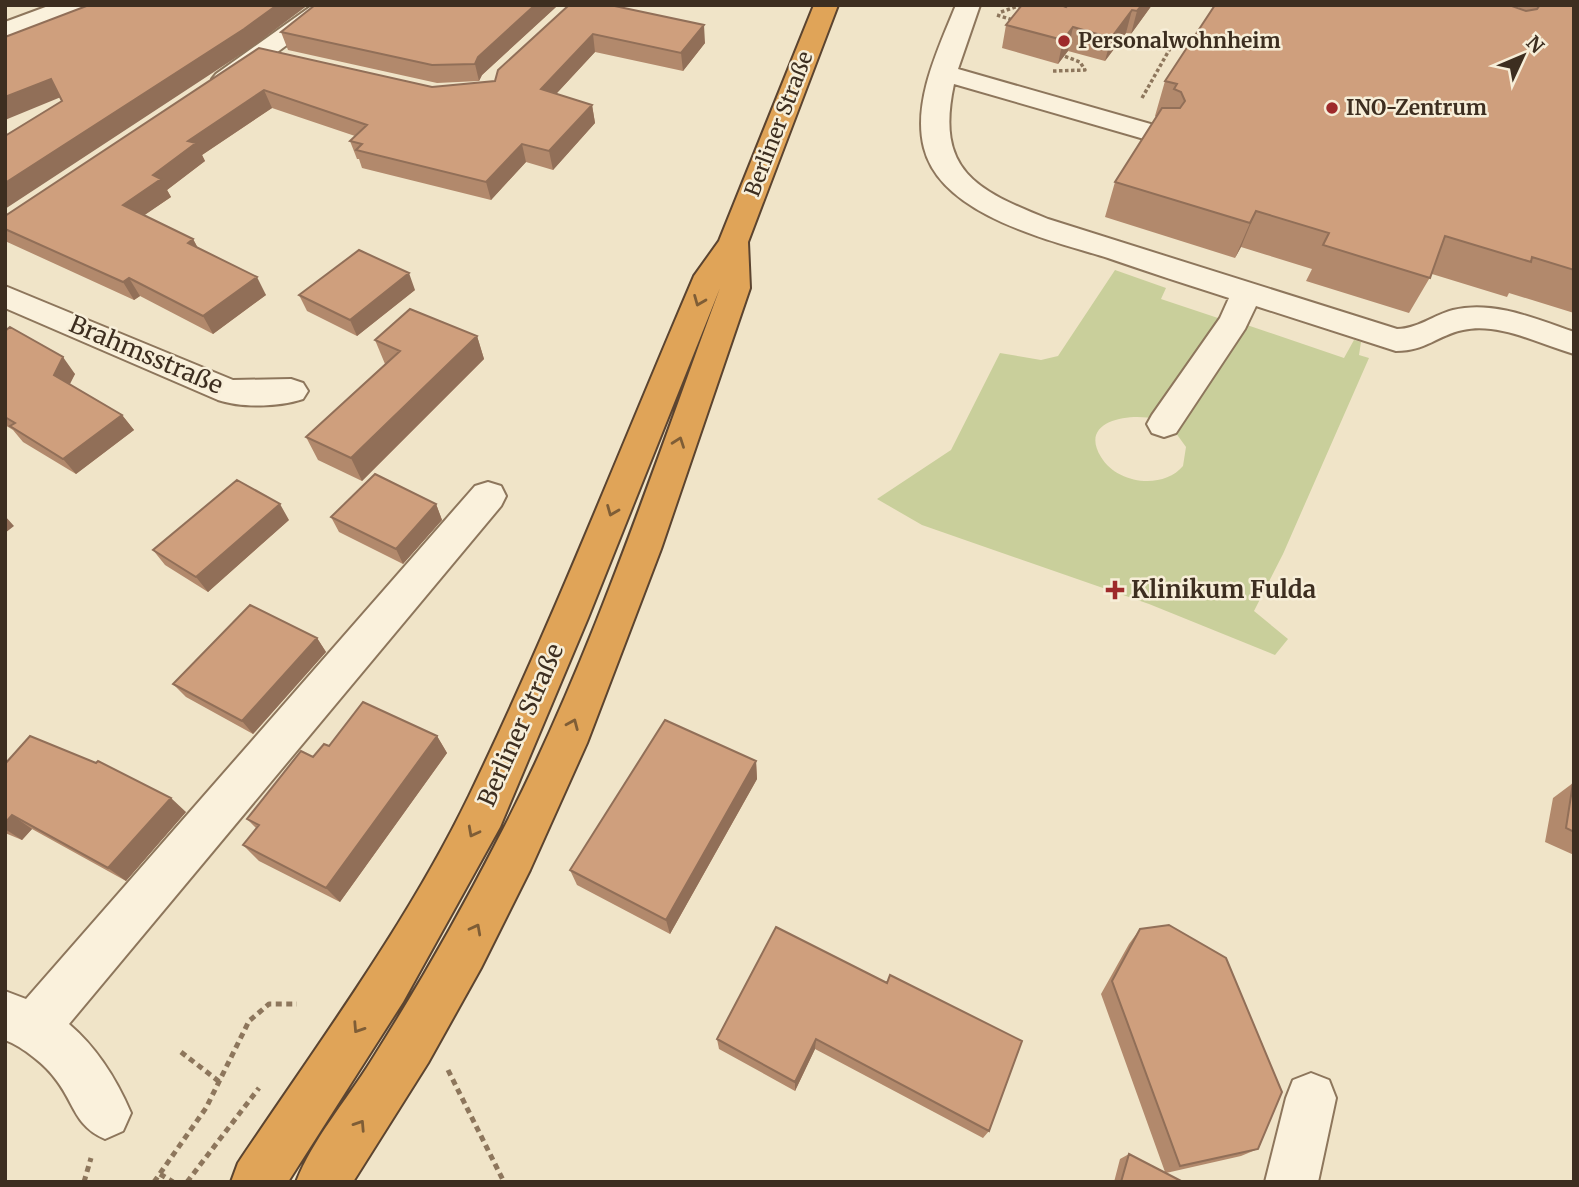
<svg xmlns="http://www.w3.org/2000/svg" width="1579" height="1187" font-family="Merriweather,serif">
  <rect width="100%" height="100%" fill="#f0e4c8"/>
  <path fill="#c9cf9b" d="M1115,270l51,18 -5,11 63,21 -69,99c-24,-6 -77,1 -54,38 16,27 62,33 82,9l3,-19 -13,-18 71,-105 100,34 10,-18 7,2 -2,13 10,3 -86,196 -29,57 34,28 -13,16 -126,-51 -227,-79 -45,-26 74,-49 49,-97 41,7 17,-4z"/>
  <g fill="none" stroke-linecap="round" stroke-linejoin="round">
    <g stroke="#8d765c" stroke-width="4">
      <path id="minor" d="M51,5h35l-4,5 -77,27v-15z
        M313,5h28l-107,79 -9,3 -9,-3 -4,-5 4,-5z
        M956,5h24l-22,64 210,60 4,6 -4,6 -10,2 -204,-59c-19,87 22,106 94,135l349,110c20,0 37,-14 56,-19 40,-10 83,9 121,22v22c-35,-10 -75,-32 -111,-24 -25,5 -37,21 -67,21l-140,-45 -11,23 -69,104 -12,4 -12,-4 -5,-9 5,-9 68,-97 9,-20c-40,-13 -81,-26 -121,-40 -57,-18 -167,-42 -184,-110 -12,-46 15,-101 32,-143z
        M5,286l228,94 58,-1 12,4 5,8 -5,8c-24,8 -61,9 -85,1l-213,-92z
        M488,482l13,4 5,10 -5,10 -432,518c28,24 47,54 62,89l-8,18 -18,8c-30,-13 -30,-34 -48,-58 -11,-16 -34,-34 -52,-41v-49l21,8 449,-513z
        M1311,1073l18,7 7,18 -18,84h-53l21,-84 7,-18z"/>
    </g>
    <g stroke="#5b4430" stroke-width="4">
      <path id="highway" d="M814,5h24l-90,237 2,46 -89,261 -74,194 -57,127 -49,98 -53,95 -75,119h-57c17,-43 50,-81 75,-121 45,-71 87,-144 126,-220 92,-176 154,-367 223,-553l-132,330 -88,209 -97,175 -115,180h-57l7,-19c79,-118 169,-239 231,-367 82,-170 151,-347 225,-520l25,-35z"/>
    </g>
    <path stroke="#8d765c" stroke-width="3.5" stroke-dasharray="3.5 2.5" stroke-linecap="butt" d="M1001,12l20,-7
      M997,15l19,6
      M1053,71l32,-1 -5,-8 -16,-6
      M1142,98l34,-60"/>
    <path stroke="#8d765c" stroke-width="5" stroke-dasharray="6 4.5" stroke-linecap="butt" d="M181,1052l40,31
      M448,1070l56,112
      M160,1174l13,8
      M84,1182l7,-24
      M154,1182l52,-74 43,-87 20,-17h28
      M187,1182l72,-94"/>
    <use href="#minor" fill="#faf1dc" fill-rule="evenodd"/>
    <use href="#highway" fill="#e0a458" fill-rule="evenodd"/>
  </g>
  <path fill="#b2896c" d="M569,5l136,38 -22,28 -88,-19 -39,42 36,11 3,18 -42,47 -27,-8 -35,38 -129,-32 -3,-9h-2l-7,-18 5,-5 -83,-28 -70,47 3,6 -38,29 4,7 -27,18 49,24 5,9 68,47 -53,39 -73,-38 -6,4 -129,-59v-12l254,-181 173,39 63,-6z
    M1068,5h84l-21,29 -5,-1 -21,28 -37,-10 -10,13 -56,-16 4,-23 60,-18z
    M1520,5h54v308l-65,-20 -2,4 -75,-23 -23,39 -103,-32 6,-12 -71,-22 -6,11 -130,-41 10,-35 41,-65 -1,-1 10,-35 353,-73z
    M556,7l-74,68 -3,6 -42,2 -149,-33 -7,-18z
    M415,290l-58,46 -50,-25 -8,-16z
    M5,331l70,43 -6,10 53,31 12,15 -58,44 -53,-32 -10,-12 -8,-5z
    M477,336l7,23 -122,122 -44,-21 -12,-23 79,-73 -10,-24z
    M436,504l6,16 -39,44 -64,-32 -8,-15z
    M289,520l-81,72 -43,-27 -12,-15z
    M317,638l9,14 -73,82 -67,-37 -13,-13z
    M437,736l10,17 -107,149 -81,-41 -16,-16 14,-16 -10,-10 66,-62 16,-11z
    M756,761l1,18 -87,155 -93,-49 -7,-15z
    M5,764l181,48 -60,69 -94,-52 -10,11 -17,-7z
    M1573,783h1v72l-29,-13 8,-44z
    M776,927l213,204 -6,7 -168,-89 -20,42 -76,-42 -2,-10z
    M1140,929l118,220 -17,7 -75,17 17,9h-69l6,-23 9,-5 36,18 -64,-178 28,-50z"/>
  <path fill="#916f58" d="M277,5h31l-56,42 -247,162v-26z
    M535,5h21v2l-74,68 -3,6 -4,-17 3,-7z
    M1142,5h10l-21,29 6,-23z
    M1132,10l-6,23 -21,28 6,-23z
    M704,25l1,18 -22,28 -2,-18z
    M1073,27l-5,24 -10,13 5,-24z
    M593,34l2,18 -51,55 -3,-18z
    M51,79l10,18 -56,23v-23z
    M264,90l8,18 -70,47 3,6 -38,29 4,7 -38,26 -10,-18 65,-64z
    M592,105l3,18 -42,47 -4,-19z
    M522,144l4,18 -35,38 -5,-18z
    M1256,211l-15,36 -6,11 15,-35z
    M193,239l10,19 -15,-15z
    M409,273l6,17 -58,46 -7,-16z
    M257,277l9,18 -53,39 -10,-18z
    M129,278l11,18 -6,4 -11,-18z
    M477,336l7,23 -122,122 -11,-23z
    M63,357l12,17 -9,18 -12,-17z
    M122,415l12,15 -58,44 -13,-15z
    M280,504l9,16 -81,72 -12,-15z
    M436,504l6,16 -39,44 -7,-15z
    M5,516l9,10 -9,7z
    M317,638l9,14 -73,82 -11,-13z
    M437,736l10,17 -107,149 -14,-14z
    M756,761l1,18 -87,155 -4,-14z
    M171,798l15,14 -60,69 -18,-13z
    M12,815l20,14 -10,11 -17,-11v-6z
    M816,1039l-1,10 -20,42v-9z"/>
  <path fill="#cf9f7d" stroke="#916f58" stroke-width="2" d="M89,5h188l-33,24 -239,154v-47l57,-35 -11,-22 -46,18v-60z
    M315,5h220l-57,52 -3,7 -43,1 -151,-33z
    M569,5h41l94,20 -23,28 -88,-19 -52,55 51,16 -43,46 -27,-7 -36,38 -130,-32 6,-6 -12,-3 17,-16 -103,-35 -76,51 8,2 -43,32 8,4 -38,26 70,34 -5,4 69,34 -54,39 -74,-38 -6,4 -118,-53v-13l254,-168 173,39 63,-6 3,-11z
    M1022,5h39l5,2 2,-2h74l-5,6 -5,-1 -21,28 -38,-11 -10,13 -57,-15z
    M1215,5h294l17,6 11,-2 3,-4h34v265l-42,-13 -1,5 -86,-26 -15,42 -107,-33 6,-12 -73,-22 -6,12 -135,-41 47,-74h18l5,-7 -4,-9 -7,-3 3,-5 -12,-3z
    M359,250l50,23 -59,47 -51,-25z
    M410,309l67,27 -126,122 -45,-21 94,-86 -25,-11z
    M10,327l53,30 -9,18 68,40 -59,44 -53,-33 5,-3 -10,-6v-86z
    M375,474l61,30 -40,45 -65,-32z
    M237,480l43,24 -84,73 -43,-27z
    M250,605l67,33 -75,83 -69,-37z
    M363,702l74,34 -111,152 -83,-43 16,-20 -12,-6 54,-68 12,6 11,-13 5,2z
    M665,720l91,41 -90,159 -96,-50z
    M30,736l66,27 2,-2 73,37 -63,70 -96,-53 -7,8v-59z
    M1573,783h1v49l-8,-4z
    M1169,925l57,33 56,134 -24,57 -78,17 -68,-185 28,-52z
    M776,927l111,56 3,-8 132,66 -33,90 -173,-92 -21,43 -78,-43z
    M1129,1154l54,28h-62z"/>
  <defs><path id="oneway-chevron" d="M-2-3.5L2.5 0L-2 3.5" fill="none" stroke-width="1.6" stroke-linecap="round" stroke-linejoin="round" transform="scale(1.75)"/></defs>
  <g stroke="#7e5d36">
    <use href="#oneway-chevron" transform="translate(699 301) rotate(112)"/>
    <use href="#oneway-chevron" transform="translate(679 442) rotate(-70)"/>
    <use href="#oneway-chevron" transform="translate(612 511) rotate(112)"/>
    <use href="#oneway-chevron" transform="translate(573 724) rotate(-67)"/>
    <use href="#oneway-chevron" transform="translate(473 832) rotate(118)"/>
    <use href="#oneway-chevron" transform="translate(476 929) rotate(-62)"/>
    <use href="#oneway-chevron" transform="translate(358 1028) rotate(123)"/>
    <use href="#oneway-chevron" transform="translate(360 1125) rotate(-57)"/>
  </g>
  <g fill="#9e2a2b" stroke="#f7eed8" stroke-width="2.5">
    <circle cx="1064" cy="41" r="7"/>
    <circle cx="1332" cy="108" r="7"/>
    <path d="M1111.5 579.5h7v7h7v7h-7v7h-7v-7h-7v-7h7z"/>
  </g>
  <g text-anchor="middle" stroke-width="5" stroke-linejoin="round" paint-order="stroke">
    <g font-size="21" font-weight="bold" fill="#3d2e20" stroke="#f7eed8" text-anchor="start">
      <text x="1078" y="48">Personalwohnheim</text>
      <text x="1346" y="115">INO-Zentrum</text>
    </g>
    <g font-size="21" fill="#3d2e20" stroke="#f7eed8">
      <text transform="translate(779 124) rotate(-69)" y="7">Berliner Straße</text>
    </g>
    <g font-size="24" fill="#3d2e20" stroke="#f7eed8">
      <text transform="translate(146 355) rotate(23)" y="8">Brahmsstraße</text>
      <text transform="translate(521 725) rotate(-66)" y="8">Berliner Straße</text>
    </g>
    <g font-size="24" font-weight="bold" fill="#3d2e20" stroke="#f7eed8" text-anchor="start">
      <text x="1131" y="598">Klinikum Fulda</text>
    </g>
  </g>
  <rect width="1579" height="1187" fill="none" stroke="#3d2e20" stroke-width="14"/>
  <g transform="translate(1523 56) rotate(46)" stroke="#f7eed8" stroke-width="5" paint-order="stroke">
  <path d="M0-5L12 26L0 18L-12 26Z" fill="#3d2e20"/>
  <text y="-10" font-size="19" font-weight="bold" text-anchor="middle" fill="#3d2e20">N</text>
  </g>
</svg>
